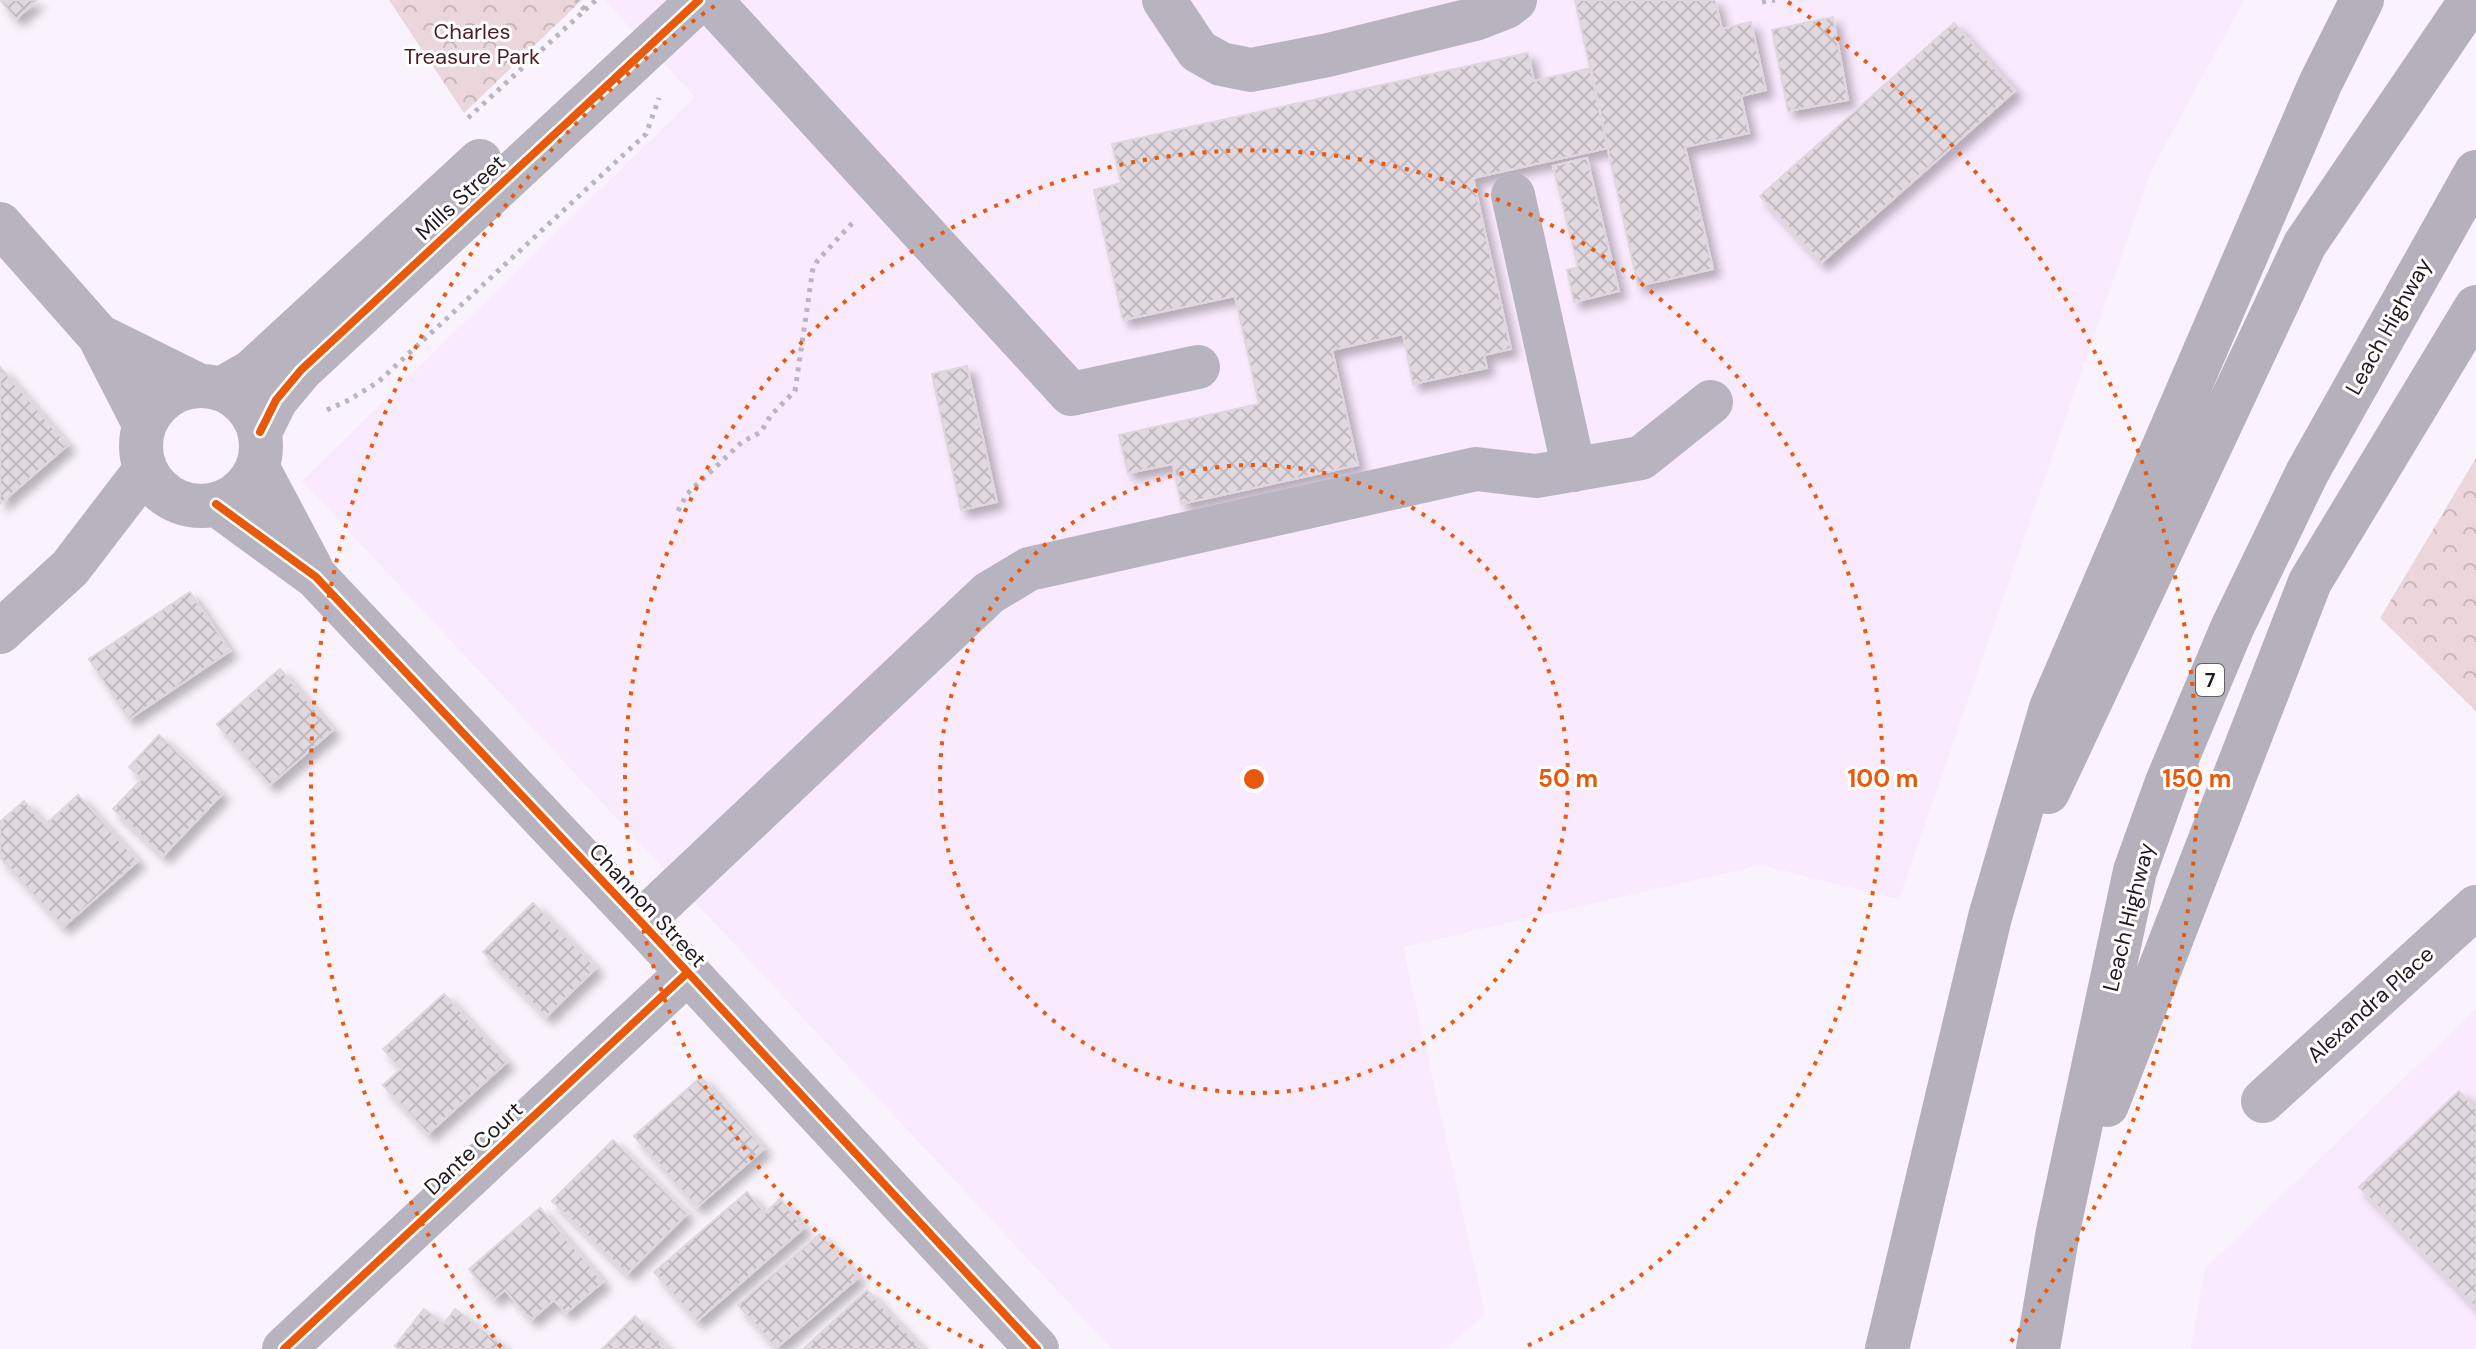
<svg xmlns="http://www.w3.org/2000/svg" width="2476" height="1349" font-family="'DM Sans',sans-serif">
  <defs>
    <pattern id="forest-crowns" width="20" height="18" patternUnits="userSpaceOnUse" patternTransform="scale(2)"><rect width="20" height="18" fill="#ead6db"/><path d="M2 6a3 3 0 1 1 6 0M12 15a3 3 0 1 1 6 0" fill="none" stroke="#c8b7bc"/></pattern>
    <pattern id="building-cross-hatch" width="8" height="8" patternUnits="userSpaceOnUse" patternTransform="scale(2)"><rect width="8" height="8" fill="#e1d8e0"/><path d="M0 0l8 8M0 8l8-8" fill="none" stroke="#c1b9c0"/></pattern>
    <filter id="shadow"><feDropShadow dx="7" dy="7" stdDeviation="4" flood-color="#0004"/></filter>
  </defs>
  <rect width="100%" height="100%" fill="#faf2fc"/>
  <path fill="#f9eafd" d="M604,0h1640l-93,171 -252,728 -138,-34 -358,82 82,366 -38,36h-335l-810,-868 393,-384z
    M2476,1009v340h-285l14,-80z"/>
  <path fill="url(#forest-crowns)" d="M389,0h193l-118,113z
    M2476,458v253l-96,-93z"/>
  <path fill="url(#building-cross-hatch)" stroke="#e0d6de" stroke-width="2" filter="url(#shadow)" d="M0,0h37l-21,19z
    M1575,0h140l7,29 29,-7 15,68 -25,6 8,37 -64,14 28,122 -75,17z
    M1833,17l15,83 -60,11 -16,-81z
    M1954,23l61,68 -194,172 -61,-67z
    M1528,53l6,28 57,-13 17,80 -135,30 38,171 -27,6 3,13 -74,16 -10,-50 -71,16 26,115 -177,39 -8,-40 -45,9 -9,-38 140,-31 -24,-108 -112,24 -29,-130 27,-7 -9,-39z
    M1587,158l32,133 -45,11 -7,-32 11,-3 -25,-101z
    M967,366l30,136 -36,8 -29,-136z
    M0,367l68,78 -68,59z
    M190,592l40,59 -101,68 -40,-60z
    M280,669l53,61 -63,55 -53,-61z
    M159,735l63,59 -59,62 -50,-47 29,-30 -13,-12z
    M78,795l60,66 -75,66 -63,-70v-35l24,-21 21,24z
    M533,903l63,65 -50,49 -63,-65z
    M444,994l63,68 -79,72 -45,-49 18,-16 -18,-20z
    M701,1077l63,72 -67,58 -63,-71z
    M2459,1091l17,18v199l-117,-121z
    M613,1140l74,74 -60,60 -75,-73z
    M747,1192l18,21 15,-14 24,29 -107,93 -43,-49z
    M540,1208l63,74 -37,31 -12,-13 -23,20 -26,-30 -11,9 -25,-30z
    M820,1234l38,44 -82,70 -38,-43z
    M867,1290l55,59h-119z
    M424,1309l20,15 11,-15 51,40h-107l-4,-3z
    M635,1316l33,33h-66z"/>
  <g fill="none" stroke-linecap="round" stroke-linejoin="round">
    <path stroke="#b9b6bf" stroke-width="5" stroke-dasharray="4 6" stroke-linecap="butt" d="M1762,2l13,-2
      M585,10l11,-10
      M468,118l117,-108 -9,-10
      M327,410l22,-10 29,-18 268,-248 13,-36
      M678,511l9,-17 55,-52 19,-10 10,-17 24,-24 18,-123 5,-8 38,-41"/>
    <path stroke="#b7b4c0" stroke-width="44" d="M710,0l361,394 127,-27
      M1164,0l34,51 23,13 30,6 77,-15 147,-36 31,-12 9,-7
      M1513,195l61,275
      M0,224l99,112 45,88
      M99,336l99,49
      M141 446a60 60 0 1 1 120 0a60 60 0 1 1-120 0Z
      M221,389l30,-17 229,-211
      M260,432l16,-32 25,-30 398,-370
      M258,468l53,100
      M216,504l100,73 325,345 396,427
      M0,632l70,-64 75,-98
      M641,922l348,-329 40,-24 447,-100 60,7 105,-18 70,-56
      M2263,1101l213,-194
      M284,1349l403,-376"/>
    <path stroke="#b4b1bd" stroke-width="44" d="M2048,792l257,-548 166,-244
      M2107,1105l203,-523 166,-275
      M1887,1349l103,-432 61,-209 269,-624 42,-84
      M2038,1349l20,-118 77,-360 32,-89 65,-154 75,-155 169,-301"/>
    <g stroke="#fff" stroke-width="13">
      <path id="cycleway" d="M260,432l16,-32 25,-30 398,-370
        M216,504l100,73 325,345 396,427
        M284,1349l403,-376"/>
    </g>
    <use href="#cycleway" stroke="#e8590c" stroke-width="8"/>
  </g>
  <g fill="none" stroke="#e8590c" stroke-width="4" stroke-dasharray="4 8">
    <circle cx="1254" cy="779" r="314"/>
    <path d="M983 1347A629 629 0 1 1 1525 1347"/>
    <path d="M501 1347A943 943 0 0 1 720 2M1788 2A943 943 0 0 1 2007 1347"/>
  </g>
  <g text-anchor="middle" stroke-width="6" stroke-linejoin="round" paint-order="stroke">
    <rect fill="#fff" stroke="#645f65" stroke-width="2" x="2196" y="664" width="28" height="32" rx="6"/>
    <g font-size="20" font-weight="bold" fill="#211a23">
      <text x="2210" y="687">7</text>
    </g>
    <g font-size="22" fill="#4e1d23" stroke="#fff">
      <text x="472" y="39">Charles<tspan x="472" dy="25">Treasure Park</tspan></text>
    </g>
    <g font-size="22" fill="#211a23" stroke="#fff">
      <text transform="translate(460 197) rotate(-43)" y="8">Mills Street</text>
      <text transform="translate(2388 326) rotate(-61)" y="8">Leach Highway</text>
      <text transform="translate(648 905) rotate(47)" y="8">Channon Street</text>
      <text transform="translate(2128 917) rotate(-76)" y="8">Leach Highway</text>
      <text transform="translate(2370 1004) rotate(-42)" y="8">Alexandra Place</text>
      <text transform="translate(473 1148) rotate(-43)" y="8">Dante Court</text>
    </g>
  </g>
  <circle cx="1254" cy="779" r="12" fill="#e8590c" stroke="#fff" stroke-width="4"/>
  <g font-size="24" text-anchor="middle" font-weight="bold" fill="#e8590c" stroke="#fff" stroke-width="6" stroke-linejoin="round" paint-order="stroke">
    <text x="1568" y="787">50 m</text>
    <text x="1883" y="787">100 m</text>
    <text x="2197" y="787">150 m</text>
  </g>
</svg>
